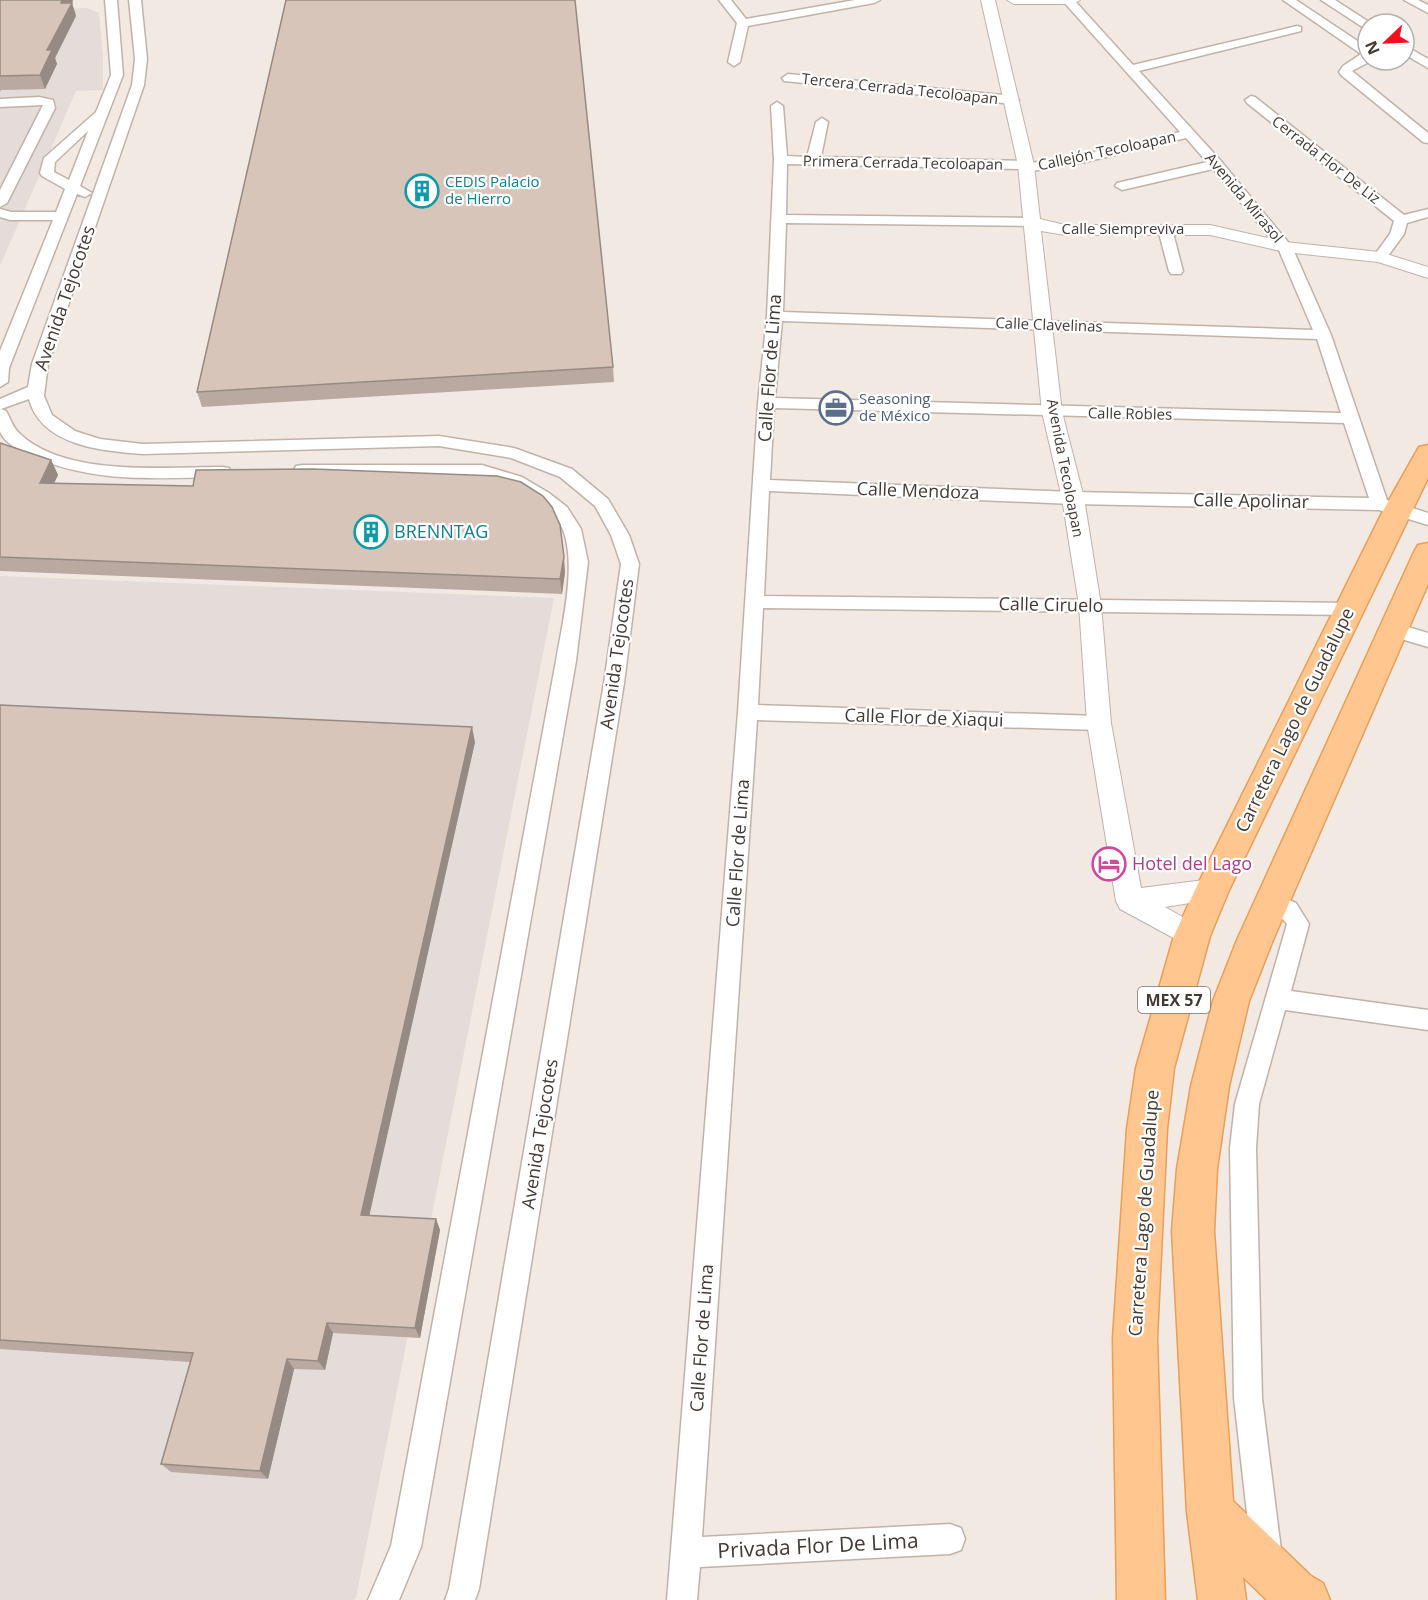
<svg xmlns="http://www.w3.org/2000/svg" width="1428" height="1600" font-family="'Open Sans',sans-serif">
  <rect width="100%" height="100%" fill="#f2eae2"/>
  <path fill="#e4dcd8" d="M87,8l12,5 4,42v35l-27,1 -76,175v-255z
    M0,576l554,22 -198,1000 -3,2h-353z"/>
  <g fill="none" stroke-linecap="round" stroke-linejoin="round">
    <g stroke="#c1b2a8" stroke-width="3">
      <path id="minor" d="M105,0h12l6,75 -43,111 12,7 -7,4 -8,-3 -68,174 -1,14 -8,5v-36l53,-131h-43l-10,-3v-8l11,3h45l9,-23 -23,-13 -2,-3 4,-15 52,-46 15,-37zM88,131l-19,49 -15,-8 1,-10z
        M129,0h12l6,59 -3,26 -96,279 -4,32 8,19 23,16 25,8 43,5 296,-8 75,12 58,21 36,30 21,36 10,29 -15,119 -145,906 -4,11h-30l4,-11 155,-906 17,-119 -10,-29 -16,-29 -35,-29 -49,-19 -72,-12 -296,8c-40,-3 -102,-8 -114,-55l-28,10 5,2c5,8 6,16 14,23 46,43 144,33 203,33l6,1 2,4 -2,4 -6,1c-67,1 -133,7 -195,-23 -9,-4 -25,-12 -28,-23 0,-8 0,-23 0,-32l28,-12 4,-23 100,-279 3,-26z
        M719,0h12l15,19 109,-19h25l-6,3 -126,23 -8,36 -6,4 -6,-4 9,-39z
        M1062,0h12l59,65 164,-39 4,1v4l-162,40 82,90 71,86 39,88 56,165 41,13v12l-49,-15 -306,-6 -304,-13 -5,105 585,7 7,1 2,5 -2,5 -7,1 -586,-7 -5,97 341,11 7,2 3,5 -3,5 -7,2 -342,-10 -55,817 248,-13 11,4 4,11 -4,11 -11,4 -250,13 -3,33h-30l71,-888 20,-309 9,-87 7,-156 -3,-54 6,-4 6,4 4,50 20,1 9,-35 6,-4 6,4 -7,35 205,4 5,2 54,-9 95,-22zM1186,138l21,24 -90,21 -2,3 7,4 91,-21 65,79 35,82 -530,-18 3,-89 245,3 7,-4 -7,-4 -245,-3 1,-51 233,5 6,3 59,-10zM782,321l535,18 24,74 -566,-15zM774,408l570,15 25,75 -296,-6 -303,-12z
        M1283,0h13l72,48v12l3,1 -19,10 76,62v10l-5,-1 -82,-67 -2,-3 4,-6 18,-12z
        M1321,0h14l37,24h-4v5l-4,-1z
        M1404,0h14l10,5v8z
        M1404,45l24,14v9l-24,-14z
        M788,74l225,22 6,4 -6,4 -229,-23 -2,-3z
        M1251,96l4,1 149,118 24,-6v8l-21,6 -3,11 -19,26h-10l-2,-3 17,-23 4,-13 -147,-118 -2,-3z
        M39,97l14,3 2,8 -48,95 -7,4v-17l43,-85 -43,2v-8z
        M1165,225l7,4 11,42 -2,3h-10l-2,-3 -11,-42z
        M302,465h180l40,12 27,16 18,14 14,22 7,33 -12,99 -155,886 -22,53h-31l23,-54 165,-885c6,-38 27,-117 -3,-147 -20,-20 -46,-30 -72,-39l-185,-1 -2,-4 2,-4z
        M1395,623l33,10v14l-40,-12 -2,-5 2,-5z
        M1273,893l23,10 13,21 -18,67 137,19v20l-143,-20 -26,94 -3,44 6,250 20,160 -4,11 -11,4 -11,-4 -4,-11 -18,-160 -4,-250 5,-44 52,-180c-7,-10 -20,-12 -25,-22l3,-6z"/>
    </g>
    <g stroke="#c1b2a8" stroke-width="2">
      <path id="tertiary" d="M981,0h14l39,165 6,54 25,6h145l75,17 95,10 48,15v11l-50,-16 -93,-10 -75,-17h-145l-24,-4 21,181 22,86 17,107 10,118 30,165 71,-9 9,3 4,8 -4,8 -56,9 37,21 4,8 -4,8 -10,4 -72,-39 -4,-8 -29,-178 -8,-118 -17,-107 -20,-86 -24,-247z
        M1007,0h73l-7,4h-59z"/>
    </g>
    <g stroke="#e99e59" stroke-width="3">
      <path id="primary" d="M1428,445v33l-199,412 -19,46 -36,132 -7,61 -10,209 8,262h-48l-4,-262 14,-209 9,-61 38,-132 21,-46 189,-381 35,-62z
        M1428,543v41l-155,356 -24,61 -20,85 -12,83 -3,62 19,270 78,75 12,7 7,17h-63l-24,-23 3,23h-48l-11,-88 -15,-281 5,-62 14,-83 22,-85 24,-61 177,-388 4,-7z"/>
    </g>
    <use href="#minor" fill="#fff" fill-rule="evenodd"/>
    <use href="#tertiary" fill="#fff" fill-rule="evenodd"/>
    <use href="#primary" fill="#ffc68f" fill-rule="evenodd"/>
  </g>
  <path fill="#b9a9a0" d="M0,0l72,3 4,13 -21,42 2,6 -12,25 -44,1 -1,2z
    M613,367l1,15 -412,25 -5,-15z
    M0,443l51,17 7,15 -4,8 511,89 -3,22 -562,-23z
    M0,705l475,37 -106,473 67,4 4,11 -20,108 -87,-5 -8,37 -31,-1 -26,110 -97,-7 -10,-8 29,-102 -190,-13z"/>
  <path fill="#968a82" d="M62,0h11l-1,3 4,13 -21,42 2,6 -12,25 -5,-14z
    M51,460l7,15 -11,23 -7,-15z
    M564,557l1,15 -3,22 -2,-15z
    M472,727l3,15 -108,484 -6,-11z
    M436,1219l4,11 -20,108 -5,-10z
    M327,1323l6,10 -8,37 -7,-9z
    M287,1359l7,10 -26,110 -8,-8z"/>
  <path fill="#d7c5ba" stroke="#968a82" stroke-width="1.5" d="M0,0h62l-1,3h11l-25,47h5l-12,25 -40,1z
    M286,0h289l38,367 -416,25z
    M0,443l51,17 -11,23 153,3 3,-16 117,-1 184,7 24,6 22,14 9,11 8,18 4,32 -4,22 -560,-22z
    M0,705l472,22 -111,488 75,4 -21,109 -88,-5 -9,38 -31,-2 -27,112 -99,-7 32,-111 -193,-13z"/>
  <defs>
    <g id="building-ring" transform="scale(1.725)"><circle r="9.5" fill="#fff" stroke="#0f9aa8" stroke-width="1.5"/><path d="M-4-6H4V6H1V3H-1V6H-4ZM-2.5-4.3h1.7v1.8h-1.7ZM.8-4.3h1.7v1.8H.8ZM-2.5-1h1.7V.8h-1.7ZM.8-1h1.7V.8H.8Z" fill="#0f9aa8"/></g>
    <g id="office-ring" transform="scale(1.725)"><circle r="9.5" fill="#fff" stroke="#5c6f8a" stroke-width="1.5"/><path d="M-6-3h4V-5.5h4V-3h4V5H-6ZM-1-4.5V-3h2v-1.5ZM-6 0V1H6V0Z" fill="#5c6f8a"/></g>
    <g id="hotel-ring" transform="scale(1.725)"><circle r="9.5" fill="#fff" stroke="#d1479c" stroke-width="1.5"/><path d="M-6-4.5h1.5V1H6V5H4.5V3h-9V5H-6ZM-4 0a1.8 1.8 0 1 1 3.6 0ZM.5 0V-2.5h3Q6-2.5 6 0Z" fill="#d1479c"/></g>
  </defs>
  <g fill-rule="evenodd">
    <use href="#building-ring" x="422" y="191"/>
    <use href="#office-ring" x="836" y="408"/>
    <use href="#building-ring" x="371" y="532"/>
    <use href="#hotel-ring" x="1109" y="864"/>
  </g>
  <g text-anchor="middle" stroke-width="4.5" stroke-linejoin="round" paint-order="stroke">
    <g font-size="15" fill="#443933" stroke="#fff">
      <text transform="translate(900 89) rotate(6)" y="5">Tercera Cerrada Tecoloapan</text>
      <text transform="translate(1107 151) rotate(-12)" y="5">Callejón Tecoloapan</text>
      <text transform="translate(1326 160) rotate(38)" y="5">Cerrada Flor De Liz</text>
      <text transform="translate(903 163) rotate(1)" y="5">Primera Cerrada Tecoloapan</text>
      <text transform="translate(1244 198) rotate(50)" y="5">Avenida Mirasol</text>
      <text x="1123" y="234">Calle Siempreviva</text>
      <text transform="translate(1049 325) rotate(2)" y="5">Calle Clavelinas</text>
      <text transform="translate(1130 414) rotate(1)" y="5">Calle Robles</text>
      <text transform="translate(1065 468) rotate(79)" y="5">Avenida Tecoloapan</text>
    </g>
    <g font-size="15" fill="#0d838f" stroke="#fff" text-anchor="start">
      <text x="445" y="187">CEDIS Palacio<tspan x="445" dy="17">de Hierro</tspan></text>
    </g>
    <g font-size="15" fill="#4e5e75" stroke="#fff" text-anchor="start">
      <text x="859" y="404">Seasoning<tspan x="859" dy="17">de México</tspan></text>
    </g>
    <rect fill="#fff" stroke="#7c7470" stroke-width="1.5" x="1138" y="987" width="72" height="26" rx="4.5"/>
    <g font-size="16" font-weight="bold" fill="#443933">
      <text x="1174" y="1006">MEX 57</text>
    </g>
    <g font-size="18" fill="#443933" stroke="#fff">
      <text transform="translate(65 298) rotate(-71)" y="6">Avenida Tejocotes</text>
      <text transform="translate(770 368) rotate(-86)" y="6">Calle Flor de Lima</text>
      <text transform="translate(918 491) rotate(2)" y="6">Calle Mendoza</text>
      <text transform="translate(1251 501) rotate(1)" y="6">Calle Apolinar</text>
      <text transform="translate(1051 605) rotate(1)" y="6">Calle Ciruelo</text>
      <text transform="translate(617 654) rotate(-82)" y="6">Avenida Tejocotes</text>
      <text transform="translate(924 718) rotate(2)" y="6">Calle Flor de Xiaqui</text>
      <text transform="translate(1295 720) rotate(-64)" y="6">Carretera Lago de Guadalupe</text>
      <text transform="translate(738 853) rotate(-86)" y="6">Calle Flor de Lima</text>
      <text transform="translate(540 1134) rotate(-81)" y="6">Avenida Tejocotes</text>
      <text transform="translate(1144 1213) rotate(-86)" y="6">Carretera Lago de Guadalupe</text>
      <text transform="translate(702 1338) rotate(-86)" y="6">Calle Flor de Lima</text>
    </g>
    <g font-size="18" fill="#0d838f" stroke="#fff" text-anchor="start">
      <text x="394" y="538">BRENNTAG</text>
    </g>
    <g font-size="18" fill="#b23c85" stroke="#fff" text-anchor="start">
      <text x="1132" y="870">Hotel del Lago</text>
    </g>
    <g font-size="21" fill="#443933" stroke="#fff">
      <text transform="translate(818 1546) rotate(-3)" y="7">Privada Flor De Lima</text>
    </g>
  </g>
  <g transform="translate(1386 42) rotate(247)"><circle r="28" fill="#ffffff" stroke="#b4b0ad" stroke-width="1.5"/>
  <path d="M0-4.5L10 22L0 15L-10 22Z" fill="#ff0d1f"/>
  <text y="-9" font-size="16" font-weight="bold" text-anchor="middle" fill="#443933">N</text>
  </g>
</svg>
